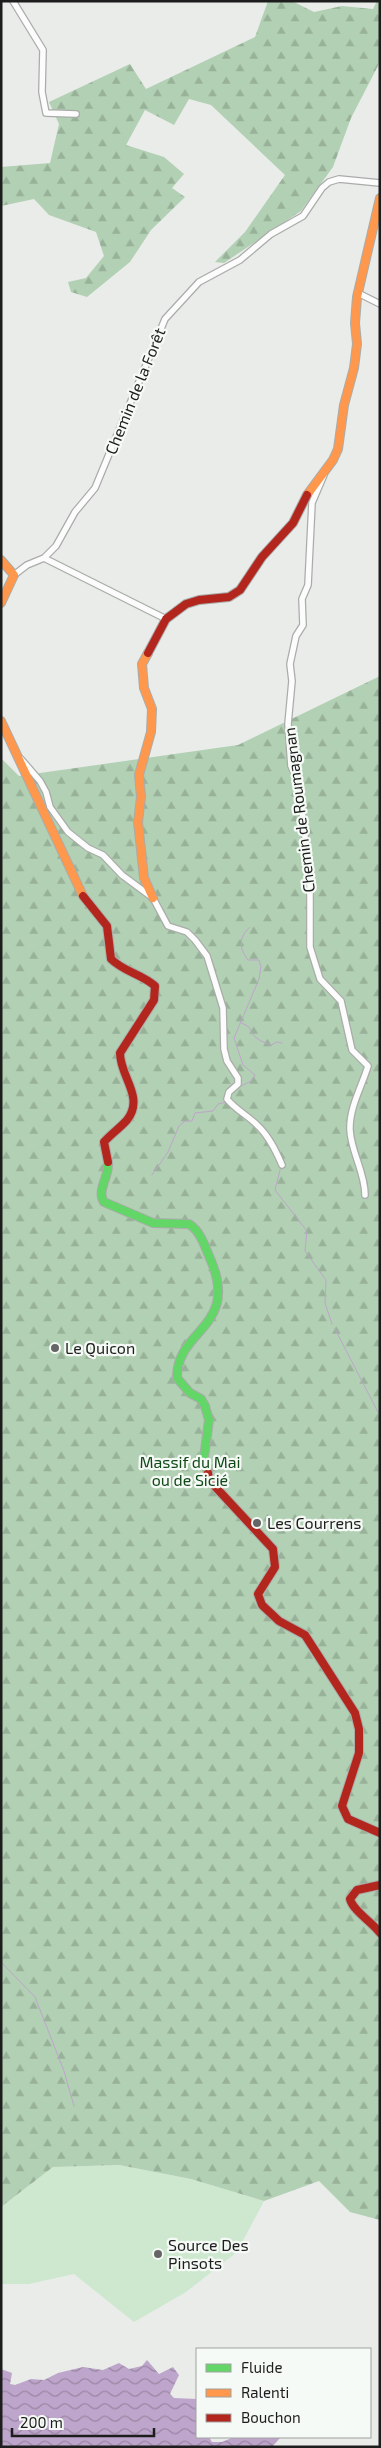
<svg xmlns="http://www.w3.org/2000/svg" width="381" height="2448" font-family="'Exo 2',sans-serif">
  <defs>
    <pattern id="forest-firs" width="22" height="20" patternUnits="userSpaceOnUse" patternTransform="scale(1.25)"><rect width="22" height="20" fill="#b2d0b3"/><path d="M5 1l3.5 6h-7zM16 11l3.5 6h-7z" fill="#98b299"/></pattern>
    <pattern id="water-waves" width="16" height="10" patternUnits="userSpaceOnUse" patternTransform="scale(1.25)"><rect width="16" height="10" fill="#bea5cb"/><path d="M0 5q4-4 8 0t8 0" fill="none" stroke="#9a86a4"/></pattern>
  </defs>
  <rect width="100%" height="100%" fill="#e9ece9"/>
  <path fill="#cde8ce" d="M119,2165l72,14 73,22 -27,51 -51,40 -52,30 -60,-48 -45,10h-28v-77l52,-40z"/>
  <path fill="url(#forest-firs)" d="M268,1h24l22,11 28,-6 31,3 4,-8h3v61l-29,56 -18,49 -32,44 -77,52 -9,-1 30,-30 40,-57 -74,-70 -22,-6 -15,26 -29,-15 -19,35 38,12 20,17 -12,14 13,9 -34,33 -21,32 -43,35 -16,-5 -3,-10 18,-4 18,-22 -8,-24 -47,-17 -15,-16 -33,7v-39l49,-4 9,-39 -10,-22 81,-38 16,25 109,-52z
    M380,676v1544l-30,-8 -31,-31 -55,20 -73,-22 -72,-14 -66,2 -52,40v-1449l18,18 219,-31z"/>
  <path fill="url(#water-waves)" d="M147,2360l12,14 14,-7 6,8 -9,19 4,4 23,1v38h12l3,5h10l12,-5 46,1 -8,9h-271v-78l11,4 -2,11 5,1 16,-6 13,1 14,-7 25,-6 20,3 16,-7 10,6 13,-3z"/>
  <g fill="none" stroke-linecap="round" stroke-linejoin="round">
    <path stroke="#bea5cb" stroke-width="1" d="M240,1022l9,5c4,11 11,14 22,18l6,-3 5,1
      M239,1087l12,-6 4,-6 -12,-10 -9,-27 25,-59 2,-12 -2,-7h-11c-9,-12 -10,-22 2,-33
      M280,1170l-5,20 32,41 -2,20 21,29 -1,23 7,21
      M152,1175l16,-23 11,-26 6,-5h7l3,-8 18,-2 5,-7 9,-2
      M335,1329l45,87
      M1,1962l34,35 29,74 10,35"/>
    <g stroke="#aaacaa" stroke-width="8">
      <path id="street" d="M13,1l30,49 -1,42 4,21 30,1
        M358,293l22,11
        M324,475l-12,28 -4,82 -6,14 1,26 -7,11 -6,28 2,17 -4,43 3,42 8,18 11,97v66l10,32 21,22 11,49 16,16c-6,20 -19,42 -18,64 1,22 15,42 15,65
        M44,558l122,61
        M14,575l13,-10 17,-7 12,-12 19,-34 20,-24 70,-169 34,-37 41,-22 31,-26 32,-18 19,-28 7,-6 10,-3 41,4
        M21,759l19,22 6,11 4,15 18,25 20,16 15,7 19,20 31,23 15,28 19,6 8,8 12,16 16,52 1,41 3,12 11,17v6l-9,8 -2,7c9,11 20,16 30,26 12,11 19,26 25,40"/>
    </g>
    <g stroke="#aaacaa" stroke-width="10">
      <path id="fast" d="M108,1162c2,13 -12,29 -4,40l49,21 36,1c11,7 15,20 20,32 33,72 -33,72 -32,122l13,15 11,6 4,7 4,14 -5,37 4,16"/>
    </g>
    <g stroke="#aaacaa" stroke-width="10">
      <path id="slow" d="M307,495l26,-35 5,-11 6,-44 10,-37 3,-24 -2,-21 2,-26 23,-99
        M1,560l13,15 -13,28
        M148,653l-6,11 2,24 8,21 -1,23 -12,43 2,22 -3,25 6,56 9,20
        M1,721l82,175"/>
    </g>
    <g stroke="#aaacaa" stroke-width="10">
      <path id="jam" d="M148,653l18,-34 20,-15 13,-4 30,-3 11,-7 22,-33 31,-34 14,-28
        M83,896l24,30 4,33c13,13 31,15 44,27l-1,14 -34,53c0,24 25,44 7,67 -7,8 -16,14 -23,22l4,20
        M208,1473l1,7 64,69 2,18 -17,27 4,11 17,16 26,14 50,78 4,16v24l-17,53 6,13 32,14
        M380,1885l-23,5 -7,9c3,12 22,23 30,34"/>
    </g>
    <use href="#street" stroke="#fcfcfc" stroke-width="5.5"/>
    <use href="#fast" stroke="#63d668" stroke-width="8"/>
    <use href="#slow" stroke="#ff974d" stroke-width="8"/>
    <use href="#jam" stroke="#b3261e" stroke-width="8"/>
  </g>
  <g fill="#646564" stroke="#f6faf6" stroke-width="2">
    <circle cx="55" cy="1348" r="5"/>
    <circle cx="257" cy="1523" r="5"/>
    <circle cx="158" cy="2254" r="5"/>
  </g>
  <g text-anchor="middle" stroke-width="4.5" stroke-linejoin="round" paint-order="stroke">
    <g font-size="16" fill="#1c1d1c" stroke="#f6faf6">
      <text transform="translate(135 391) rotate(-68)" y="6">Chemin de la Forêt</text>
      <text transform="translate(299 810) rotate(-97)" y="6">Chemin de Roumagnan</text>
    </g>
    <g font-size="16" fill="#1c1d1c" stroke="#f6faf6" text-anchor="start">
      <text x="65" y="1354">Le Quicon</text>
      <text x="267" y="1529">Les Courrens</text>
      <text x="168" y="2251">Source Des<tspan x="168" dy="18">Pinsots</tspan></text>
    </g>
    <g font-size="16" fill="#114919" stroke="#f6faf6">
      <text x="190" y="1468">Massif du Mai<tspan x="190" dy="18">ou de Sicié</tspan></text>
    </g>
  </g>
  <rect width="381" height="2448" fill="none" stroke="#1c1d1c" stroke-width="5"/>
  <rect x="196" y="2348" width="175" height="90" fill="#f6faf6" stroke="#9fa29f"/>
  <rect x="206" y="2364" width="25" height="8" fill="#63d668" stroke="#9fa29f"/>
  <text x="241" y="2373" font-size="15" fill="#1c1d1c">Fluide</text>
  <rect x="206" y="2389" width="25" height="8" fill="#ff974d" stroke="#9fa29f"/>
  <text x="241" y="2398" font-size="15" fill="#1c1d1c">Ralenti</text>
  <rect x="206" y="2414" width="25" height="8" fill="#b3261e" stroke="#9fa29f"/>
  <text x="241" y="2423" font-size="15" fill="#1c1d1c">Bouchon</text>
  <path d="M12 2428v8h142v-8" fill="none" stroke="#1c1d1c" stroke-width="2.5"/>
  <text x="20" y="2428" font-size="15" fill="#1c1d1c" stroke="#f6faf6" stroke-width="4" paint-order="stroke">200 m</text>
</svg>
